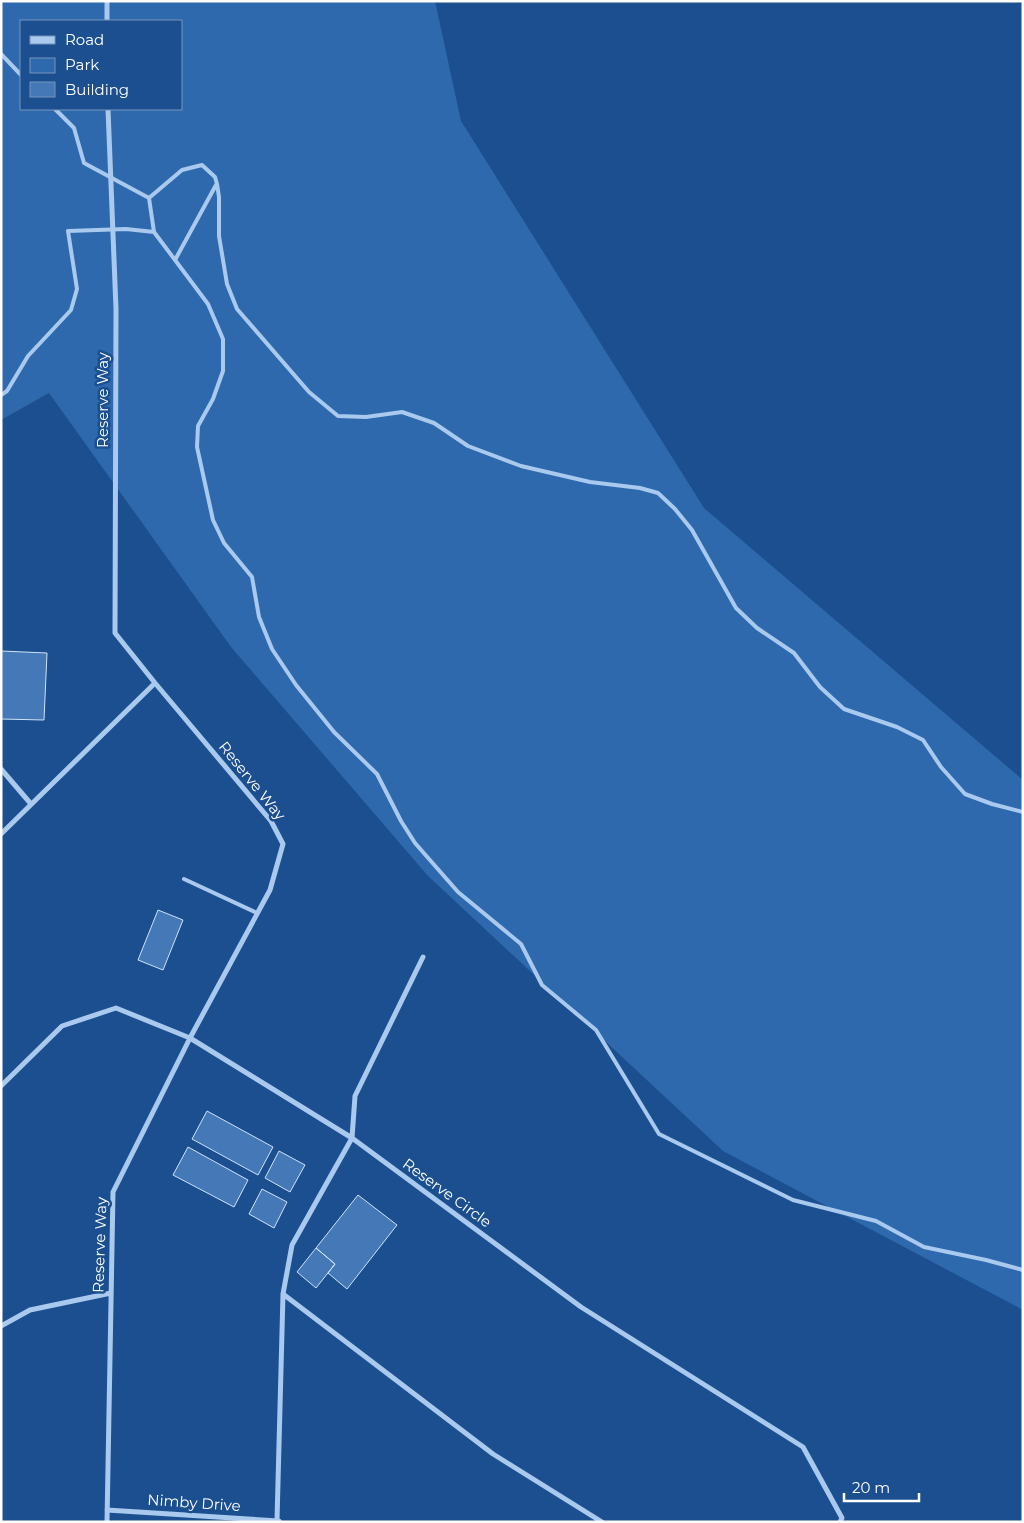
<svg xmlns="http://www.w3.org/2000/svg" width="1024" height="1523" font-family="Montserrat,sans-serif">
  <rect width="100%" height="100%" fill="#1b4f8f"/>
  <path fill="#2e69ad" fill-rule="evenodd" d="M1,1h434l26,120 243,387 319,272v530l-300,-159 -295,-275 -197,-229 -182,-254 -48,27zM21,21h160v88h-160z"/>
  <path fill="#4478b7" stroke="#cfe3fa" d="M1,651l46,2 -3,67 -43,-1z
    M158,910l25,10 -20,50 -25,-10z
    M207,1111l66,36 -15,28 -66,-36z
    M188,1147l60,33 -14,27 -61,-32z
    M279,1151l26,14 -15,27 -25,-14z
    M262,1189l25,13 -13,26 -25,-14z
    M358,1195l39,30 -50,64 -19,-16 7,-9 -19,-16z
    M316,1248l19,16 -19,24 -19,-16z"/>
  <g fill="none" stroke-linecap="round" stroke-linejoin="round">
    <path stroke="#a9c9ee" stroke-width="4" d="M1,54l20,21
      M55,109l19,19 10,35 65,35
      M149,198l5,34 54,72 15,35v32l-10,28 -15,27 -1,21 16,73 11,23 28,34 7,40 13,32 24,36 38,47 43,42 24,47 14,22 43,49 63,52 21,41 54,45 63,104 134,66 83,21 48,26 62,13 37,10
      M149,198l33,-28 20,-5 13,12 2,7 2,13v39l8,48 10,25 72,83 29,24 28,1 36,-5 32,11 34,23 53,20 69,16 50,6 18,5 17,16 17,21 44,78 21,20 37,25 26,34 24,22 53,18 26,13 18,27 24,27 27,10 31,8
      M175,260l41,-75
      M1,395l6,-4 21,-35 43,-46 6,-21 -9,-58 58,-2 28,3
      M184,879l73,34"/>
    <path stroke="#a9c9ee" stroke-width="5" d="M107,1v20
      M1,769l30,35
      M1,834l154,-151
      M1,1086l61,-60 54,-18 74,30 162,100 229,169 222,140 39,71 -2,4
      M283,1294l210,160 109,68
      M1,1326l29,-16 81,-17
      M107,1510l172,11
      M277,1520l6,-226 9,-49 60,-107 3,-42 68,-139
      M107,1522l6,-330 77,-154 80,-148 13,-46 -12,-23 -116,-138 -40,-50 1,-324 -8,-200"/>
  </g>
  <g text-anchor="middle" stroke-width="5" stroke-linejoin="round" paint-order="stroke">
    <g font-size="15" fill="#fff" stroke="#1b4f8f">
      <text transform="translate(103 400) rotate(-90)" y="5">Reserve Way</text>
      <text transform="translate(252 781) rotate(51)" y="5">Reserve Way</text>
      <text transform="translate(447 1193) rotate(36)" y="5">Reserve Circle</text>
      <text transform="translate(100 1245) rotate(-88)" y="5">Reserve Way</text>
      <text transform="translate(194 1503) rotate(4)" y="5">Nimby Drive</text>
    </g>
  </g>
  <rect width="1024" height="1523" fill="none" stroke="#ffffff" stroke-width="5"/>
  <rect x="20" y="20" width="162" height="90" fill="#1b4f8f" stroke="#7695bc"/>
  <rect x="30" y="36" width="25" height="8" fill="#a9c9ee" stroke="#7695bc"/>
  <text x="65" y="45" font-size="15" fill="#ffffff">Road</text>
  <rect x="30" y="58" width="25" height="15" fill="#2e69ad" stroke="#7695bc"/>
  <text x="65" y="70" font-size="15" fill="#ffffff">Park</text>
  <rect x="30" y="82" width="25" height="15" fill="#4478b7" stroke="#7695bc"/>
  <text x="65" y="95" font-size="15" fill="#ffffff">Building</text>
  <path d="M844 1493v8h75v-8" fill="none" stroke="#ffffff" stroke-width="2.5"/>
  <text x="852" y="1493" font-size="15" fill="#ffffff" stroke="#1b4f8f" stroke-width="4" paint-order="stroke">20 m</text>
</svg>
